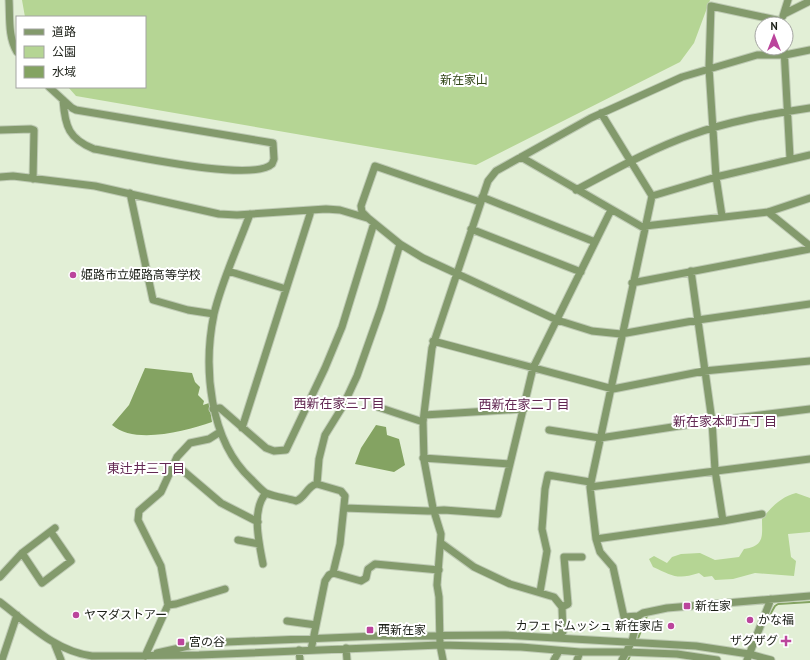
<svg xmlns="http://www.w3.org/2000/svg" width="810" height="660" font-family="'PT Sans','Noto Sans JP',sans-serif">
  <rect width="100%" height="100%" fill="#e2efd6"/>
  <path fill="#b5d594" d="M22,0h688l-16,43 -14,19 -204,103 -400,-69 -8,-9h77v-70h-120z
    M796,493l14,5v34l-22,2 3,23 5,4 -2,15 -39,-3 -22,6 -18,1 -3,-4 -8,1 -5,-4c-22,7 -26,3 -46,-6l-4,-8 5,-3 13,7 5,-6 9,-3 19,-1 15,7 24,-3 5,-8c21,-3 18,-13 18,-30 9,-12 19,-22 34,-26z"/>
  <path fill="#84a362" d="M145,368l47,5 3,9 5,5 -2,8 6,6 -1,4 6,-2 3,19c-27,9 -77,23 -100,3l17,-20z
    M376,425l10,2 1,8 12,4 6,26 -11,7 -39,-8 6,-16z"/>
  <g fill="none" stroke-linecap="round" stroke-linejoin="round">
    <path stroke="#84a362" stroke-width="2" d="M764,625l11,-19 3,-2 32,-2
      M637,641l10,-25
      M628,660l3,-6"/>
    <g stroke="#becab4" stroke-width="9">
      <path id="minor" d="M9,0c1,18 -1,37 8,52
        M784,14l26,-13
        M783,16l5,-16
        M784,48l6,110
        M49,87l23,21 4,2 197,33 1,16 -2,5c-20,19 -147,-10 -178,-15 -25,-10 -29,-22 -31,-49
        M601,113l51,83 -62,291 6,52 4,13 13,15 11,50 14,-1
        M0,130l31,-1 3,1 -1,49
        M521,157l123,71
        M0,177l13,-1 82,10 124,28 18,1 89,-6 14,1 27,8
        M576,190c38,-20 75,-41 115,-55 38,-14 80,-21 119,-27
        M130,193l23,107 35,10 26,4
        M652,196l64,-19 94,-22
        M482,197l113,45
        M480,202l-105,-36 -14,40 1,6 6,6 32,26 23,14 134,62 35,11 29,3 77,-14 112,-16
        M768,212l42,34
        M250,214c-12,33 -28,66 -36,100 -11,53 -5,126 37,165 4,4 10,11 15,14 9,4 21,5 30,8 9,-3 12,-16 21,-17l24,7 4,5 -5,48 -7,29 -4,2 -4,6 -14,69
        M722,216l-6,-39 -7,-109 2,-62 70,15
        M645,226l123,-14 42,-14
        M471,229l110,43
        M228,271l58,18
        M632,283l178,-34
        M433,341l180,48 91,-18 106,-10
        M375,406l48,16
        M213,409l7,-1 46,40 8,3 12,-1 39,-82 17,-41 32,-104
        M424,415l100,-6
        M242,428l69,-217
        M549,430l51,8 112,-17 98,-12
        M423,458l87,6
        M174,463l47,40 37,19
        M317,484l2,-25 6,-24 18,-29 14,-30 24,-68 19,-64
        M590,487l220,-28
        M344,508l84,3 16,-1 54,4 35,-146 78,-158
        M723,521l39,-7
        M596,539l127,-18 -8,-51 -3,-49 -21,-150
        M238,540l21,4
        M441,543l33,24 36,17 44,13 8,10 1,25 -7,2
        M22,553l20,30 29,-22 -20,-29
        M263,564c-4,-21 -12,-54 3,-71
        M333,573l28,8 5,-3 2,-9 7,-5 64,6
        M0,577l22,-24 33,-25
        M540,592l7,-41 -5,-22 3,-40 3,-14 42,7
        M0,602c29,22 55,49 92,54l107,-1 241,-10 81,2 59,5h46l51,2 40,6
        M168,605l8,-1 49,-15
        M562,607l6,-3 -4,-47h18
        M287,621l29,4
        M55,645l6,15
        M346,648l1,12
        M299,650l1,10
        M157,653l45,-10 175,-7 128,-1 191,11 53,8 22,6
        M145,656l23,-51 -7,-39 -23,-46 1,-9 22,-19 16,-35 13,-14 19,-4 11,-7
        M2,660l15,-45
        M443,660l-3,-15 -1,-48 -2,-12 4,-51 -8,-26 -9,-48 -1,-38 9,-74 56,-167 8,-10 95,-53 91,-41 75,-22h28l25,-5
        M554,660l5,-9
        M577,660l3,-8
        M622,660l10,-19 6,-25 5,-3 24,-5 143,-12
        M747,660l24,-61"/>
    </g>
    <use href="#minor" stroke="#839a6c" stroke-width="7"/>
  </g>
  <g fill="#bb459c" stroke="#fff" stroke-width="1.5">
    <circle cx="73" cy="275" r="4"/>
    <rect x="683" y="602" width="8" height="8" rx="2"/>
    <circle cx="76" cy="615" r="4"/>
    <circle cx="750" cy="620" r="4"/>
    <circle cx="671" cy="626" r="4"/>
    <rect x="366" y="626" width="8" height="8" rx="2"/>
    <path d="M784 635h4v4h4v4h-4v4h-4v-4h-4v-4h4z"/>
    <rect x="177" y="638" width="8" height="8" rx="2"/>
  </g>
  <g text-anchor="middle" stroke-width="4" stroke-linejoin="round" paint-order="stroke">
    <g font-size="12" fill="#314617" stroke="#fff">
      <text x="464" y="84">新在家山</text>
    </g>
    <g font-size="12" fill="#1b1f17" stroke="#fff" text-anchor="start">
      <text x="81" y="279">姫路市立姫路高等学校</text>
      <text x="695" y="610">新在家</text>
      <text x="84" y="619">ヤマダストアー</text>
      <text x="758" y="624">かな福</text>
      <text x="663" y="630" text-anchor="end">カフェドムッシュ 新在家店</text>
      <text x="378" y="634">西新在家</text>
      <text x="778" y="645" text-anchor="end">ザグザグ</text>
      <text x="189" y="646">宮の谷</text>
    </g>
    <g font-size="13" fill="#632953" stroke="#fff">
      <text x="339" y="408">西新在家三丁目</text>
      <text x="524" y="409">西新在家二丁目</text>
      <text x="725" y="426">新在家本町五丁目</text>
      <text x="146" y="473">東辻井三丁目</text>
    </g>
  </g>
  <rect x="16" y="16" width="130" height="72" fill="#ffffff" stroke="#a4a5a2"/>
  <rect x="24" y="29" width="20" height="6" fill="#839a6c" stroke="#a4a5a2"/>
  <text x="52" y="36" font-size="12" fill="#1b1f17">道路</text>
  <rect x="24" y="46" width="20" height="12" fill="#b5d594" stroke="#a4a5a2"/>
  <text x="52" y="56" font-size="12" fill="#1b1f17">公園</text>
  <rect x="24" y="66" width="20" height="12" fill="#84a362" stroke="#a4a5a2"/>
  <text x="52" y="76" font-size="12" fill="#1b1f17">水域</text>
  <g transform="translate(774 36)"><circle r="19" fill="#ffffff" stroke="#a4a5a2"/>
  <path d="M0-3L7 15L0 10L-7 15Z" fill="#bb459c"/>
  <text y="-6" font-size="11" font-weight="bold" text-anchor="middle" fill="#1b1f17">N</text>
  </g>
</svg>
